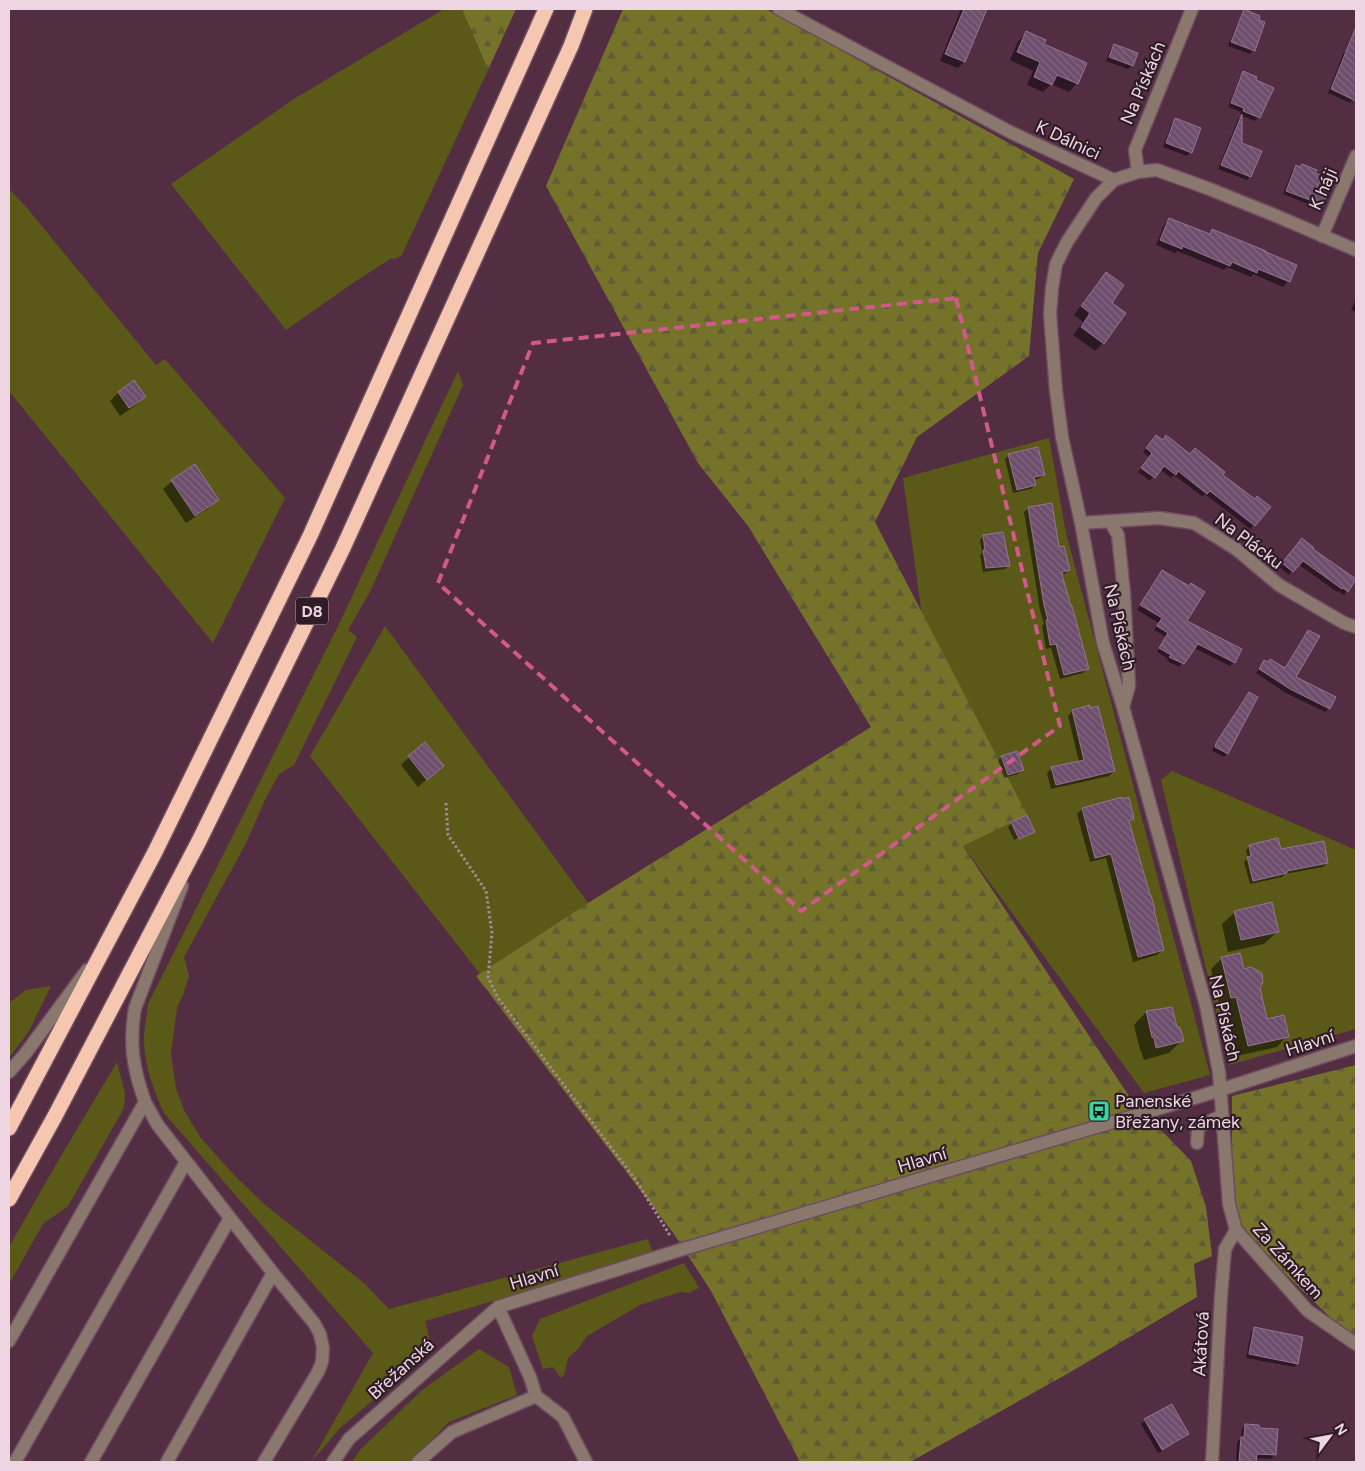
<svg xmlns="http://www.w3.org/2000/svg" width="1365" height="1471" font-family="Figtree,sans-serif">
  <defs>
    <pattern id="forest-firs" width="22" height="20" patternUnits="userSpaceOnUse" patternTransform="scale(1.25)"><rect width="22" height="20" fill="#75732a"/><path d="M5 1l3.5 6h-7zM16 11l3.5 6h-7z" fill="#605c36"/></pattern>
    <pattern id="building-back-hatch" width="6" height="6" patternUnits="userSpaceOnUse" patternTransform="scale(1.25)"><rect width="6" height="6" fill="#6d4e6c"/><path d="M-1 5l2 2M0 0l6 6M5-1l2 2" fill="none" stroke="#826781"/></pattern>
  </defs>
  <rect width="100%" height="100%" fill="#532e42"/>
  <path fill="#5b5918" d="M444,9h18l26,61 -86,185 -5,3 -7,1 -37,24 -67,47 -115,-146 123,-85z
    M9,189l18,19 129,157 9,-6 120,139 -72,145 -204,-252z
    M458,371l5,14 -93,207 -22,38 9,7 -63,128 -15,9 -14,26 -20,45 -61,112 5,19 -6,19 -6,13 -6,46 5,34 8,22 16,27 34,38 30,29 100,79 25,26 259,-70 5,15 -228,67 7,29 -92,78 -29,34 62,-109 -209,-240c-11,-25 -21,-50 -20,-78 1,-11 3,-21 4,-31l192,-382z
    M1049,438l17,95 144,542 -66,18 -181,-247 48,-24 8,17 16,-7 -112,-209 -20,-145z
    M385,626l203,277 -108,71 -170,-218z
    M1172,771l184,79v179l-127,36 -68,-285z
    M51,986l-22,45 -20,27v-55l17,-13z
    M117,1062l8,32 -1,14 -56,98 -25,18 -34,60v-37l49,-86z
    M684,1263l15,25 -11,5 -8,-1 -40,13 -53,31 -8,12 -11,10 -4,17 -3,3 -8,-11 -10,2 -11,-33 8,-17z
    M479,1349l30,18 8,28 -68,27 -39,40h-58l9,-13 60,-58z"/>
  <path fill="url(#forest-firs)" d="M462,9h54l-28,61z
    M623,9h143l308,170 -36,74 -9,103 -112,81 -42,85 152,293 -64,31 168,253 60,62 15,46 6,49 -18,8 3,33 -130,77 -157,88h-110l-89,-171 -37,-57 -198,-258 112,-73 283,-176 -123,-201 -50,-63 -152,-277z
    M1356,1065v270l-23,-15 -86,-83 -15,-35v-106z"/>
  <path fill="#0007" d="M961,9h17l-14,53 -6,6 -18,-7z
    M1245,11l8,39 -3,4 -22,-8 13,-31z
    M1027,33l15,11 35,39 -8,9 -18,-8 -8,8 -16,-7 6,-14 -23,-11 8,-19z
    M1115,45l21,9 -4,12 -4,3 -22,-8 5,-12z
    M1347,51l8,3 1,-1v39l-3,7 -3,4 -22,-10 15,-39z
    M1244,73l15,44 -4,4 -15,-6 1,-3 -13,-5 12,-30z
    M1241,117v27l9,32 -3,4 -29,-11 20,-50z
    M1176,120l14,32 -3,4 -24,-9 9,-24z
    M1296,167l18,7 1,14 12,5 -5,12 -4,3 -35,-14 9,-23z
    M1169,220l39,15 4,-5 83,36 -7,15 -5,6 -30,-13 -2,3 -24,-10 -3,3 -37,-15 -10,-4 -2,2 -19,-8 8,-20z
    M1106,274l4,29 -7,40 -8,8 -22,-16 10,-13 -9,-7 24,-33z
    M1356,298v14l-5,-2z
    M134,382l10,15 -8,8 -16,11 -10,-15 8,-8z
    M1152,440l38,15 31,20 33,26 15,6 -19,22 -45,-35 -2,3 -29,-22 -3,3 -11,-9 -10,12 -12,-9 11,-15 -6,-5z
    M1009,455l35,19 -4,4 -6,2 1,5 -4,4 -18,4 -8,-34z
    M172,481l45,19 -8,8 -23,15 -23,-34z
    M1029,508l29,41 11,20 -4,5 -4,1 26,93 -4,5 -23,6 -9,-31 -5,1 -4,-23 2,-2 -4,-14 -16,-98z
    M983,537l26,29 -4,3 -22,3 -3,-17 2,-2 -2,-13z
    M1298,543l14,6 35,42 -3,4 -6,-4 -1,1 -39,-28 -9,11 -10,-8z
    M1162,571l23,50 49,41 -4,4 -36,-18 -15,19 -12,-6 1,-2 -11,-7 9,-15 -12,-7 5,-7 -22,-13 21,-35z
    M1308,631l-13,46 34,31 -4,4 -39,-19 -30,-20 8,-11 20,7 20,-34z
    M1249,693l-22,61 -3,3 -12,-6 1,-3 32,-51z
    M1089,707l25,64 -5,5 -58,13 -4,-16 5,-5 27,-6 -11,-46 4,-5z
    M409,757l33,9 -24,21 -17,-22z
    M1002,757l20,13 -4,4 -14,4 -6,-18z
    M1122,800l11,19 -4,4 33,127 -5,5 -24,7 -27,-104 -16,4 -13,-48 5,-5z
    M1012,823l22,9 -3,2v-2l-17,8 -6,-13z
    M1250,846l30,4 47,13 -4,4 -38,7 -3,3 -32,7 -6,-22 4,-4 -2,-8z
    M1235,912l42,20 -13,12 -36,8 -6,-28z
    M1222,958l21,12 16,18 7,32 21,16 -10,11 -40,9 -11,-49 -6,1 -9,-39z
    M1159,1010l17,19 6,11 -13,13 -25,7 -3,-9 -1,-1 -6,-25 12,-13z
    M1255,1329l42,34 -3,4 -48,-9 5,-26z
    M1145,1420l43,14 -4,4 -26,15 -17,-29z
    M1245,1425l12,5 18,25 -4,4 -15,-1 -1,4h-19l1,-20 4,-4 1,-9z"/>
  <path fill="url(#building-back-hatch)" stroke="#957394" d="M964,9h23l-22,53 -20,-8z
    M1244,9l16,7 -1,4 6,2 -10,29 -24,-9z
    M1356,27v74l-25,-12z
    M1026,31l20,9 -2,4 43,19 -9,21 -21,-9 -5,10 -18,-8 6,-15 -23,-10z
    M1114,44l24,9 -5,13 -24,-9z
    M1243,71l14,6 -1,3 18,8 -14,30 -17,-7 1,-3 -13,-5z
    M1242,114v29l20,8 -11,26 -30,-12z
    M1175,118l26,10 -9,25 -26,-10z
    M1302,164l15,6 -2,3 7,3 -5,12 11,4 -5,13 -37,-14 10,-26 4,2z
    M1169,218l41,16 2,-5 54,22v1l31,13 -7,17 -32,-13 -1,4 -25,-11 -2,4 -38,-16 -10,-4v3l-22,-9z
    M1106,272l18,13 -12,18 14,10 -22,31 -23,-17 9,-14 -9,-7z
    M134,380l12,17 -17,11 -11,-16z
    M1156,435l7,5 3,-5 24,19 5,-6 30,24 -2,3 32,24 2,-3 14,11 -16,19 -45,-35 -3,3 -29,-23 -2,4 -12,-9 -9,12 -14,-10 11,-15 -6,-5z
    M1038,447l7,28 -11,2 2,8 -19,5 -9,-36z
    M195,464l24,36 -24,16 -24,-36z
    M1052,503l7,44 5,-1 6,24 -8,2 1,3h-1l9,31h1l17,63 -25,6 -8,-31 -6,1 -4,-25h2l-4,-15 -16,-98z
    M1003,532l7,34 -24,2 -3,-18h2l-2,-15z
    M1302,538l12,10 -1,1 43,30 -8,13 -5,-4 -1,1 -39,-28 -10,11 -11,-9z
    M1162,570l27,16 2,-3 14,9 -18,29 55,28 -7,14 -37,-19 -14,20 -15,-7 2,-2 -12,-7 9,-15 -11,-7 5,-8 -22,-13z
    M1308,630l12,6 -24,41 40,20 -6,12 -40,-20 -31,-20 5,-9 4,2 2,-3 15,9z
    M1249,692l9,5 -30,57 -13,-7 1,-4z
    M1090,705v3l8,-2 17,65 -59,14 -5,-18 33,-7 -12,-50z
    M425,742l19,24 -17,14 -19,-24z
    M1017,751l7,19 -16,5 -7,-19z
    M1122,797l1,2 6,-2 5,22 -5,2 21,74h1l4,15h-1l10,40 -26,7 -27,-103 -16,4 -13,-50z
    M1027,815l8,17 -16,7 -8,-17z
    M1278,838l3,11 43,-8 4,22 -41,8v2l-34,8 -6,-24 4,-1 -2,-11z
    M1272,902l7,30 -38,8 -7,-29z
    M1240,953l4,16 7,-2 11,6 1,9 -3,6 7,31 17,-4 5,22 -41,9 -12,-49 -5,1 -10,-41z
    M1172,1007l5,20h3l4,14 -28,7 -2,-10 -2,-1 -6,-26z
    M1254,1327l49,10 -5,27 -49,-10z
    M1172,1404l17,30 -27,16 -18,-31z
    M1245,1424l14,1v3l19,1 -2,26 -19,-1 -1,8h-17l2,-25h3z"/>
  <g fill="none" stroke-linecap="round" stroke-linejoin="round">
    <g stroke="#6f4c5f" stroke-width="15">
      <path id="minor" d="M779,9l233,124 102,47 24,-8 19,-2 50,18 67,27 82,35
        M1138,172l-3,-22 57,-141
        M1114,180l-18,18 -29,44 -11,22 -4,24 -2,26 6,77 6,46 19,86 22,120 20,64 83,299 13,66 10,132 7,26 72,81 48,33
        M1322,236l34,-80
        M1110,521l8,14 6,58 5,93 -6,21
        M1081,523l78,-5 35,5 42,26 43,36 65,38 12,4
        M9,1072l16,-18 62,-84
        M145,1102l12,22 116,149 -106,189
        M1197,1143l1,-16 23,-11
        M498,1307l32,70 6,19 27,21 23,45
        M9,1341l136,-239c-12,-33 -16,-59 -10,-94l47,-122
        M15,1462l171,-300
        M91,1462l139,-244
        M264,1462l54,-90 4,-10 1,-14 -3,-14 -6,-11 -41,-50
        M333,1462l16,-23 149,-132 182,-57 521,-154 155,-50
        M418,1462l34,-30 84,-36
        M1212,1462l9,-166 4,-47 11,-19"/>
    </g>
    <g stroke="#6f4c5f" stroke-width="18">
      <path id="highway" d="M9,1128l146,-276 155,-316 236,-527
        M9,1199l46,-83 144,-275 144,-293 228,-502 14,-37"/>
    </g>
    <path stroke="#a68898" stroke-width="3" stroke-dasharray="2.5 2.5" stroke-linecap="butt" d="M446,803l2,32 38,56 6,42 -4,44 10,21 137,181 36,58"/>
    <use href="#minor" stroke="#8a776e" stroke-width="12"/>
    <use href="#highway" stroke="#f5c7b0" stroke-width="15"/>
  </g>
  <path fill="none" stroke="#d15a8a" stroke-width="4" stroke-dasharray="10 6" stroke-linejoin="round" d="M956,298l104,428 -259,185 -363,-328 95,-240z"/>
  <defs>
    <g id="bus-square" transform="scale(1.125)"><rect x="-9" y="-9" width="18" height="18" rx="4" fill="#3ad4a5" stroke="#2e1d26"/><path d="M-5-6H5V4H4V6H2V4H-2V6H-4V4H-5ZM-3.5-4V0h7V-4ZM-3.5 1.2v1.5H-2V1.2ZM2 1.2v1.5H3.5V1.2Z" fill="#111"/></g>
  </defs>
  <g fill-rule="evenodd">
    <use href="#bus-square" x="1099" y="1111"/>
  </g>
  <g text-anchor="middle" stroke-width="4.5" stroke-linejoin="round" paint-order="stroke">
    <rect fill="#2e1d26" stroke="#b49ea9" stroke-width="1" x="296" y="597.5" width="32" height="27" rx="4"/>
    <g font-size="16" font-weight="bold" fill="#eed5e1">
      <text x="312" y="617">D8</text>
    </g>
    <g font-size="18" fill="#eed5e1" stroke="#2e1d26">
      <text transform="translate(1143 83) rotate(-67)" y="6">Na Pískách</text>
      <text transform="translate(1068 140) rotate(25)" y="6">K Dálnici</text>
      <text transform="translate(1323 189) rotate(-66)" y="6">K háji</text>
      <text transform="translate(1249 541) rotate(37)" y="6">Na Plácku</text>
      <text transform="translate(1120 627) rotate(77)" y="6">Na Pískách</text>
      <text transform="translate(1225 1018) rotate(77)" y="6">Na Pískách</text>
      <text transform="translate(1310 1043) rotate(-18)" y="6">Hlavní</text>
      <text transform="translate(922 1160) rotate(-17)" y="6">Hlavní</text>
      <text transform="translate(1288 1261) rotate(48)" y="6">Za Zámkem</text>
      <text transform="translate(534 1277) rotate(-17)" y="6">Hlavní</text>
      <text transform="translate(1201 1344) rotate(-87)" y="6">Akátová</text>
      <text transform="translate(401 1369) rotate(-42)" y="6">Břežanská</text>
    </g>
    <g font-size="18" fill="#eed5e1" stroke="#2e1d26" text-anchor="start">
      <text x="1115" y="1107">Panenské<tspan x="1115" dy="21">Břežany, zámek</tspan></text>
    </g>
  </g>
  <rect width="1365" height="1471" fill="none" stroke="#eed5e1" stroke-width="20"/>
  <g transform="translate(1330 1436) rotate(58)" stroke="#2e1d26" stroke-width="4" paint-order="stroke">
  <path d="M0-4L9 19L0 12L-9 19Z" fill="#eed5e1"/>
  <text y="-8" font-size="14" font-weight="bold" text-anchor="middle" fill="#eed5e1">N</text>
  </g>
</svg>
